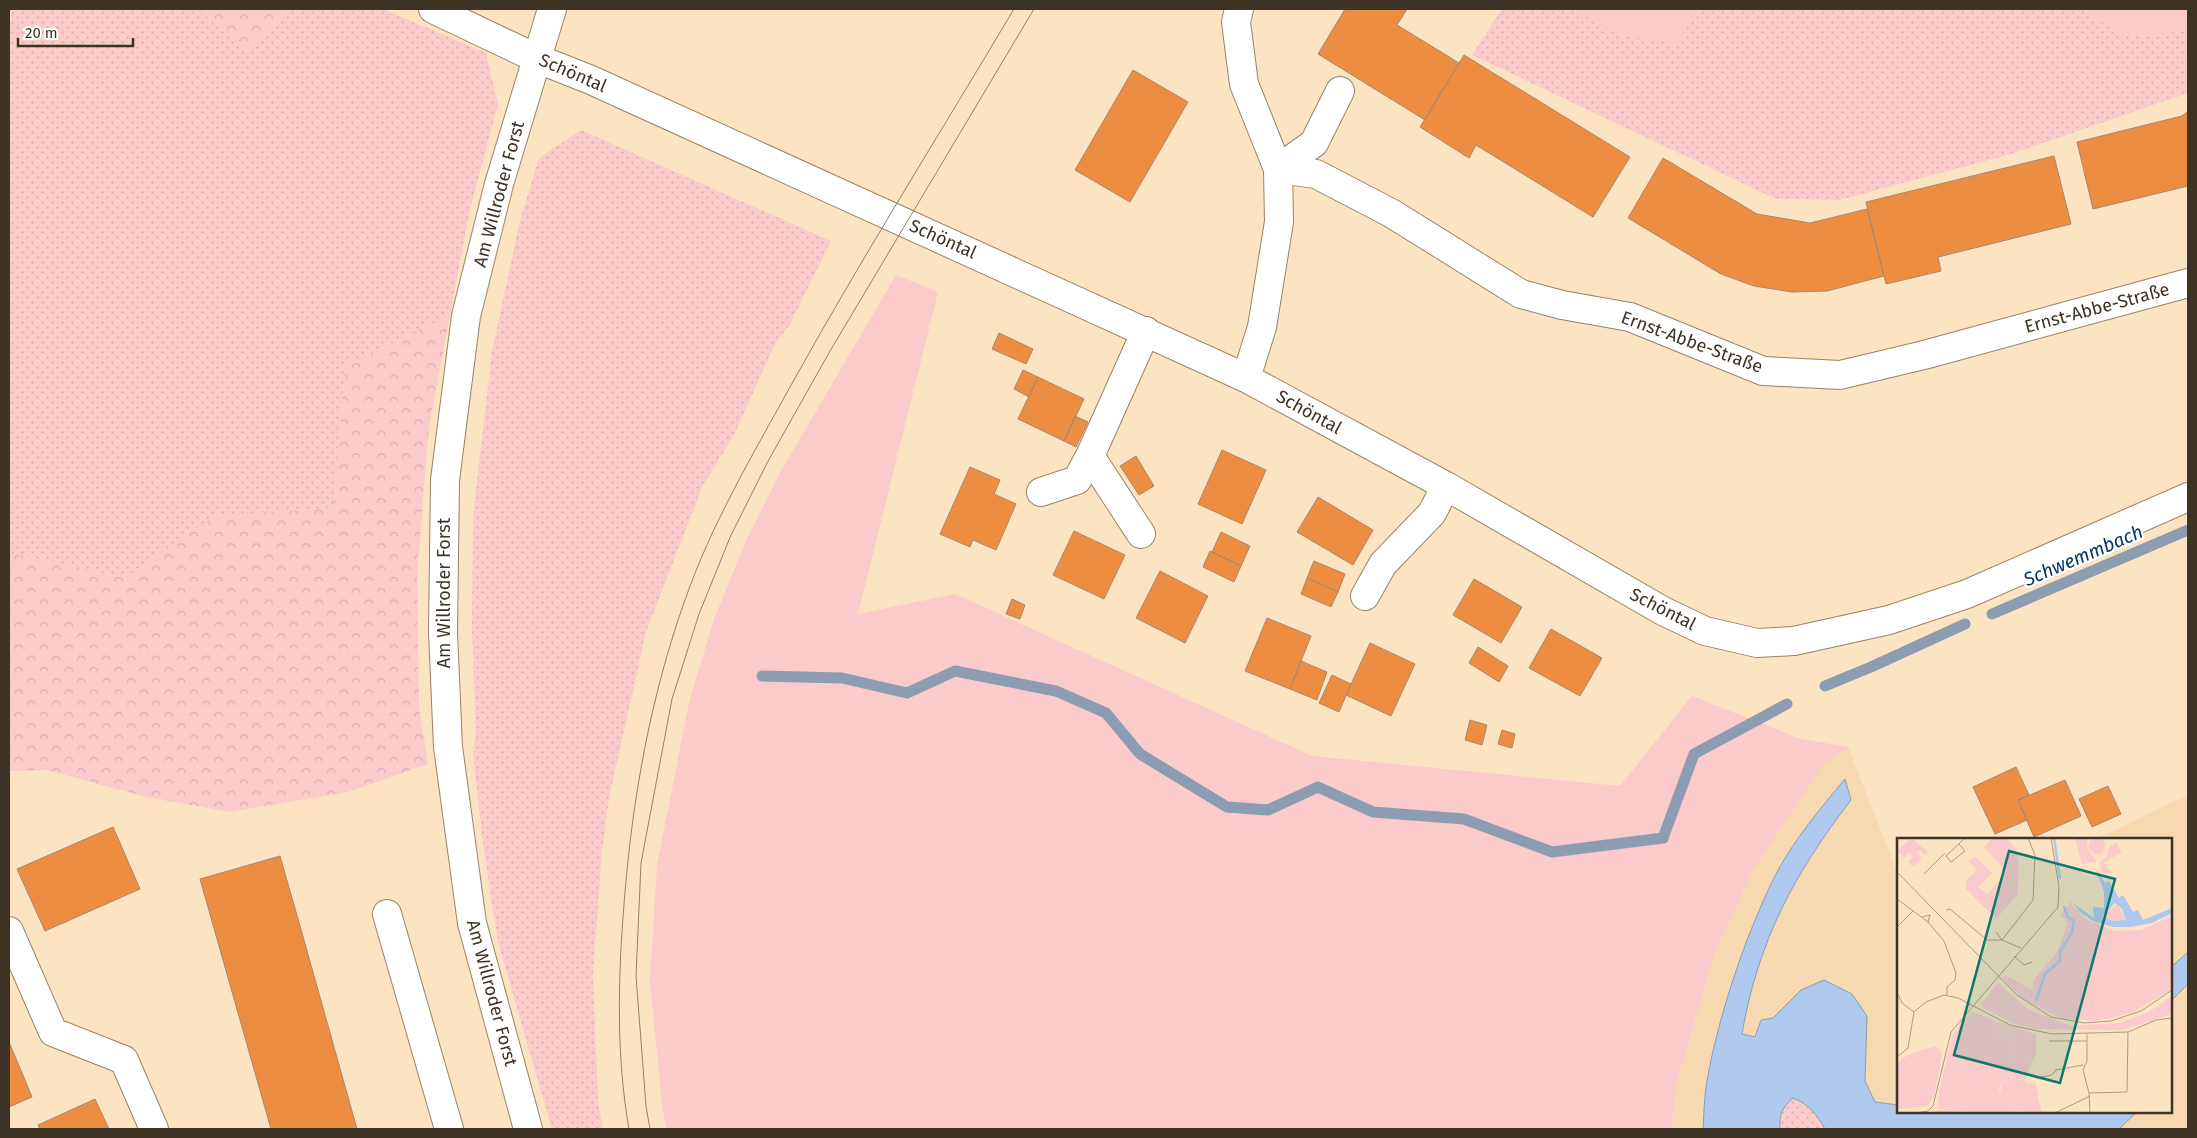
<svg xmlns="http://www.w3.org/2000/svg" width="2197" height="1138" font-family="'Fira Sans',sans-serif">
  <defs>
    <pattern id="grass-dots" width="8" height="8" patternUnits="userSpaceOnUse" patternTransform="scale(1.25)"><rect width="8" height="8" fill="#fbcacb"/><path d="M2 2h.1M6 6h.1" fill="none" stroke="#d8aeae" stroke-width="1.8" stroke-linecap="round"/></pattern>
    <pattern id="forest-crowns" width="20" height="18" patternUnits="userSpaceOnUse" patternTransform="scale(1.25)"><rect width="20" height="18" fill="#fbcacb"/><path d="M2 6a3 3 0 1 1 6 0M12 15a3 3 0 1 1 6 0" fill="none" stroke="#d8aeae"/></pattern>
  </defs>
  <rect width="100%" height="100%" fill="#fce3c1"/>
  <path fill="#f7d9b1" d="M1848,747l50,127v238h273v-273h-75l92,-44v334h-516l4,-43 38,-131 36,-79 73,-111z"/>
  <path fill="url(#grass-dots)" d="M12,9h187l46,42 45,-42h93l103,44 12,52 -28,104 -20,106 -105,51 -11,142 -118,7 -90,63 -117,-25v-524z
    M1502,9h686v84l-177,61 -171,46 -64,-1 -304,-144z
    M581,130l250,111 -42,85 -13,16 -42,93 -31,50 -57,147 -37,166 -7,53 -9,123 5,128 5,27h-51l-54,-187 -14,-91 -11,-96 3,-25 -4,-98 1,-116 19,-164 27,-128 20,-66z
    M1793,1098c15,6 23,17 32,31h-45c-1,-15 2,-21 13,-31z"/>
  <path fill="url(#forest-crowns)" d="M199,9h91l-45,42z
    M450,315l-21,111 -12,149 2,132 9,57 -80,28 -118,20 -84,-15 -99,-27 -38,1v-218l117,25 90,-63 118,-7 11,-142z"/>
  <path fill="#fbcacb" d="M1575,9h121l-20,37 -12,-6 -43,-4z
    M2091,9h97v12l-6,11 -58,3 -32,-19z
    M896,275l42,17 -80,322 97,-20 357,162 308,30 72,-90 109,43 47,8 -25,18 -73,111 -36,79 -38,131 -4,43h-1006l-4,-25 -12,-122 7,-117 32,-162 25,-84 32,-78 35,-70z"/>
  <path fill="#aec9ed" stroke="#8c9cb1" d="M1845,779l6,21c-57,74 -93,141 -109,234l13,3 6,-17 12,-2 28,-28 23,-10 28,14 15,22 -2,65 10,21 23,3v7h239l-18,17h-294c-8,-14 -16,-25 -32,-31 -11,10 -14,16 -13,31h-77c1,-13 1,-28 3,-42 10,-64 39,-151 68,-209 18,-36 45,-68 71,-99z
    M2188,952v32l-17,17v-34z"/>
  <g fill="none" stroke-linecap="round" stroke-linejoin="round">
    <path stroke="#8c9cb1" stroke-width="11" d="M1992,614l196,-84
      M762,676l80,2 65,15 48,-22 101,20 50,22 34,41 87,53 41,3 50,-23 55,25 91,7 88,33 111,-14 31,-84 93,-50
      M1825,686l46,-19 94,-43"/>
  </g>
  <path fill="#ed8d41" stroke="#a88770" d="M1345,9h62l-10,16 62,38 -34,57 -107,-66z
    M1464,55l166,102 -37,60 -117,-72 -7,13 -49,-31z
    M1133,70l55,32 -58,100 -55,-32z
    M2188,111v75l-95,23 -16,-67 105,-26z
    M2054,156l17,68 -133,33 3,14 -55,13 -20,-82z
    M1663,158l94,56 53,9 57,-14 17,67 -57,15 -35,1 -38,-6 -33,-12 -93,-56z
    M999,333l34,16 -7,15 -34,-15z
    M1023,370l15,7 -9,20 -15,-8z
    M1038,377l46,22 -20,42 -46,-22z
    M1075,416l13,6 -12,25 -12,-6z
    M1222,450l44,20 -24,54 -44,-20z
    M1136,456l18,30 -15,9 -19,-29z
    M970,467l30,13 -6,14 22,10 -20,46 -23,-10 -3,7 -30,-13z
    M1318,497l55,33 -20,35 -56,-33z
    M1074,531l51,24 -21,44 -51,-24z
    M1221,532l29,14 -9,20 -29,-14z
    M1210,551l31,15 -7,16 -31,-15z
    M1314,561l31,13 -7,18 -31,-14z
    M1160,571l48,25 -23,47 -49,-25z
    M1307,578l31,14 -7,15 -30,-13z
    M1474,579l48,28 -21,36 -48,-28z
    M1012,599l13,6 -5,14 -14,-5z
    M1267,618l44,18 -21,53 -45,-18z
    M1551,629l51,29 -22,38 -51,-28z
    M1370,643l45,21 -24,52 -45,-21z
    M1478,647l30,19 -9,16 -30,-19z
    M1301,661l26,11 -10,28 -27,-11z
    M1332,675l19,9 -12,28 -20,-9z
    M1470,720l17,5 -5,20 -17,-5z
    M1502,730l13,4 -3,14 -14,-4z
    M2016,767l13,28 -11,5 9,20 -32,14 -22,-47z
    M2065,780l16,36 -47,21 -16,-37z
    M2108,786l13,28 -29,13 -13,-28z
    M113,827l27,62 -95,42 -28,-62z
    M280,856l20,70 57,203h-86l-71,-250z
    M9,1042l23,55 -23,10z
    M95,1099l14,30h-69l-2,-4z"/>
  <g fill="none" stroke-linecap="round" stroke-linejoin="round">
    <g stroke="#9a8364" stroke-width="30">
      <path id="minor" d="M433,9l105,50 53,21 655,298 200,108 217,125 42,20 52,12 37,-2 95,-21 78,-26 221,-97
        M1239,9l-3,13 8,62 34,85 1,53 -17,105 -16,51
        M1278,169l38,5 75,39 130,81 41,11 68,12 133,54 77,4 84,-20 264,-72
        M1278,169l36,-26 26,-52
        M1041,492l36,-12 13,-24
        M1141,534l-51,-78 56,-125
        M1365,596l18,-32 49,-51 14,-27
        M387,914l62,215
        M9,931l44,101 71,28 30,69
        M528,1129l-56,-206 -24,-176 -5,-115 2,-152 21,-164 33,-132 53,-175"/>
    </g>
    <use href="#minor" stroke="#fff" stroke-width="28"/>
    <path stroke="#91816a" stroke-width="1" d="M629,1129c-13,-74 -11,-150 -5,-225 8,-103 26,-206 61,-304 26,-75 67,-144 105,-213 71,-128 149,-252 224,-378
      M650,1129l-4,-23 -10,-130 5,-113 31,-164 27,-85 32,-79 36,-72 63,-112 204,-342"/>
  </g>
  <g text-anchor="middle" stroke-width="4.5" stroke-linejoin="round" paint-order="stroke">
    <g font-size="18" fill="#3c3325" stroke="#fff">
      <text transform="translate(573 73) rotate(23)" y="6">Schöntal</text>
      <text transform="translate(499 194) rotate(-75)" y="6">Am Willroder Forst</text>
      <text transform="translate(943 239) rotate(24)" y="6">Schöntal</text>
      <text transform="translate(2097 308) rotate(-15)" y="6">Ernst-Abbe-Straße</text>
      <text transform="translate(1692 342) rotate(20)" y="6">Ernst-Abbe-Straße</text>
      <text transform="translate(1309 412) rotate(29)" y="6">Schöntal</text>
      <text transform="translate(444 593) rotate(-90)" y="6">Am Willroder Forst</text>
      <text transform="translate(1663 609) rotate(27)" y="6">Schöntal</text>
      <text transform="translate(492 993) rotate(75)" y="6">Am Willroder Forst</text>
    </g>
    <g font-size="19" font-style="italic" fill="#033368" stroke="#fff">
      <text transform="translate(2083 555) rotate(-23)" y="7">Schwemmbach</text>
    </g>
  </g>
  <g transform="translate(1897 838)">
    <rect width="275" height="275" fill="#fce3c1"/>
    <path d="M192 8a8 8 0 1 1 16 0a8 8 0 1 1-16 0ZM96,0h14l6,8 4,6 2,20 -2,23 -21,24 -30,-30 1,-10 10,-9 -8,-9 5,-5 18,17 -14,14 9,7 15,-16v-11l-18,-20zM178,0h12l-1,7 10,17 -14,2zM220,5l5,9 -19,11 8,8 -7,3 -5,-12 8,-5 2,-10zM220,66l9,16 -13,1 -11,-4zM101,145l31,27 43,16 48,-3 29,-11 23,-16v18l-49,16 -87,-1 -22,-5 -31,-16 -2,-4zM75,173l23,10 2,11 13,4 -2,11 3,10 -14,38 15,8 7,10h-11l2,-5 -17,-11 -55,13 1,-18 9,-3 2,-28 4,-3 19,21 9,-2 4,-9 -32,-15 -2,-6 5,-9 8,-5 -4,-9zM39,208l6,7 -8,44 -7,9 -30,3v-46l11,-8zM138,245l7,30h-20l-3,-10 9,-19z" fill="#fbcacb"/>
    <path d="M98,183l41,13v19l-12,28 4,3 -9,19 3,10 -26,-18 5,-5 3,-19 7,-14 -3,-10 2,-11 -13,-4zM64,186l4,9 -8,5 -5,9 2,6 33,14 -5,10 -9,2 -5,6 -7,-1 -3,-8 3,-6 -7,-11 -3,2 -3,28 -9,3 13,-56zM96,259l10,3 7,8 -2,5h-79z" fill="#fbcacb"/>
    <path d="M14,0l17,14 -3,3 -5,-5 -3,3 5,6 -9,8 -5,-5 5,-5 -4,-4 -5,5 -7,-7zM105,4l10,11 -4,8 -12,-15zM173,64l16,17 28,12 27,-1 31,-14v73l-40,24 -37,8 -33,-2 -39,-20 -21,-21 3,-3 28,15v-9l24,-29 11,-28 -7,-9z" fill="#fbcacb"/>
    <path d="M199,31l9,14 4,-2 10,17 4,-3 10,17 5,-2 5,10 29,-12v5l-20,10 -22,4h-17l-20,-6 -13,-9 -7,-9 21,15 -1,-11 11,1v-16zM218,65l7,6 4,11 -13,1 -11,-4z" fill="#aec9ed" fill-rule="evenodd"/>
    <path fill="none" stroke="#aec9ed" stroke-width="2.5" d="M157,0l6,41M139,163l9,-27 15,-13v-9l12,-20 2,-11 -7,-5 -3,-10"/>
    <path fill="none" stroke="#af9d83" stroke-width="1" d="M62,6l6,7 -14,11 -5,-6 19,-18M0,34l120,123 34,22 33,6 27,-2 30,-10 31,-21M27,36l21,-21M0,61l31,23 16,19 12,32 -1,7 -8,7v8M49,72l4,-1 37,31h15l19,8M25,79l8,-2 -2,7M0,89l16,-16M99,94l6,8 31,-40 2,-45 -7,-17M117,118l10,9 8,-3M0,154l5,11 12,9M190,196v27l-4,9 6,23 1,20M152,203h38M0,219l11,-9 6,-36 12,-10 18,-7 14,3 52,27 42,9 76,-2 28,-12 16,-2M139,240l16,-3 4,-5 27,-5M192,255l38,-1 1,-60M20,275l11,-2 5,-5 18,-74 107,-125 1,-20 -8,-49M158,275l35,-17"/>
    <path fill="#0f766e" fill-opacity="0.15" stroke="#0f766e" stroke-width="2.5" d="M112,13l106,28 -55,204 -106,-28z"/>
    <rect width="275" height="275" fill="none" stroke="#3c3325" stroke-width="2.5"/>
  </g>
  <rect width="2197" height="1138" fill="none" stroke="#3c3325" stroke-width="20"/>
  <path d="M18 38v8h115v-8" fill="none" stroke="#3c3325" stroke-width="2.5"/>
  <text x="25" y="38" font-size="15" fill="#3c3325" stroke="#ffffff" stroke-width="4" paint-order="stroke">20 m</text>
</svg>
